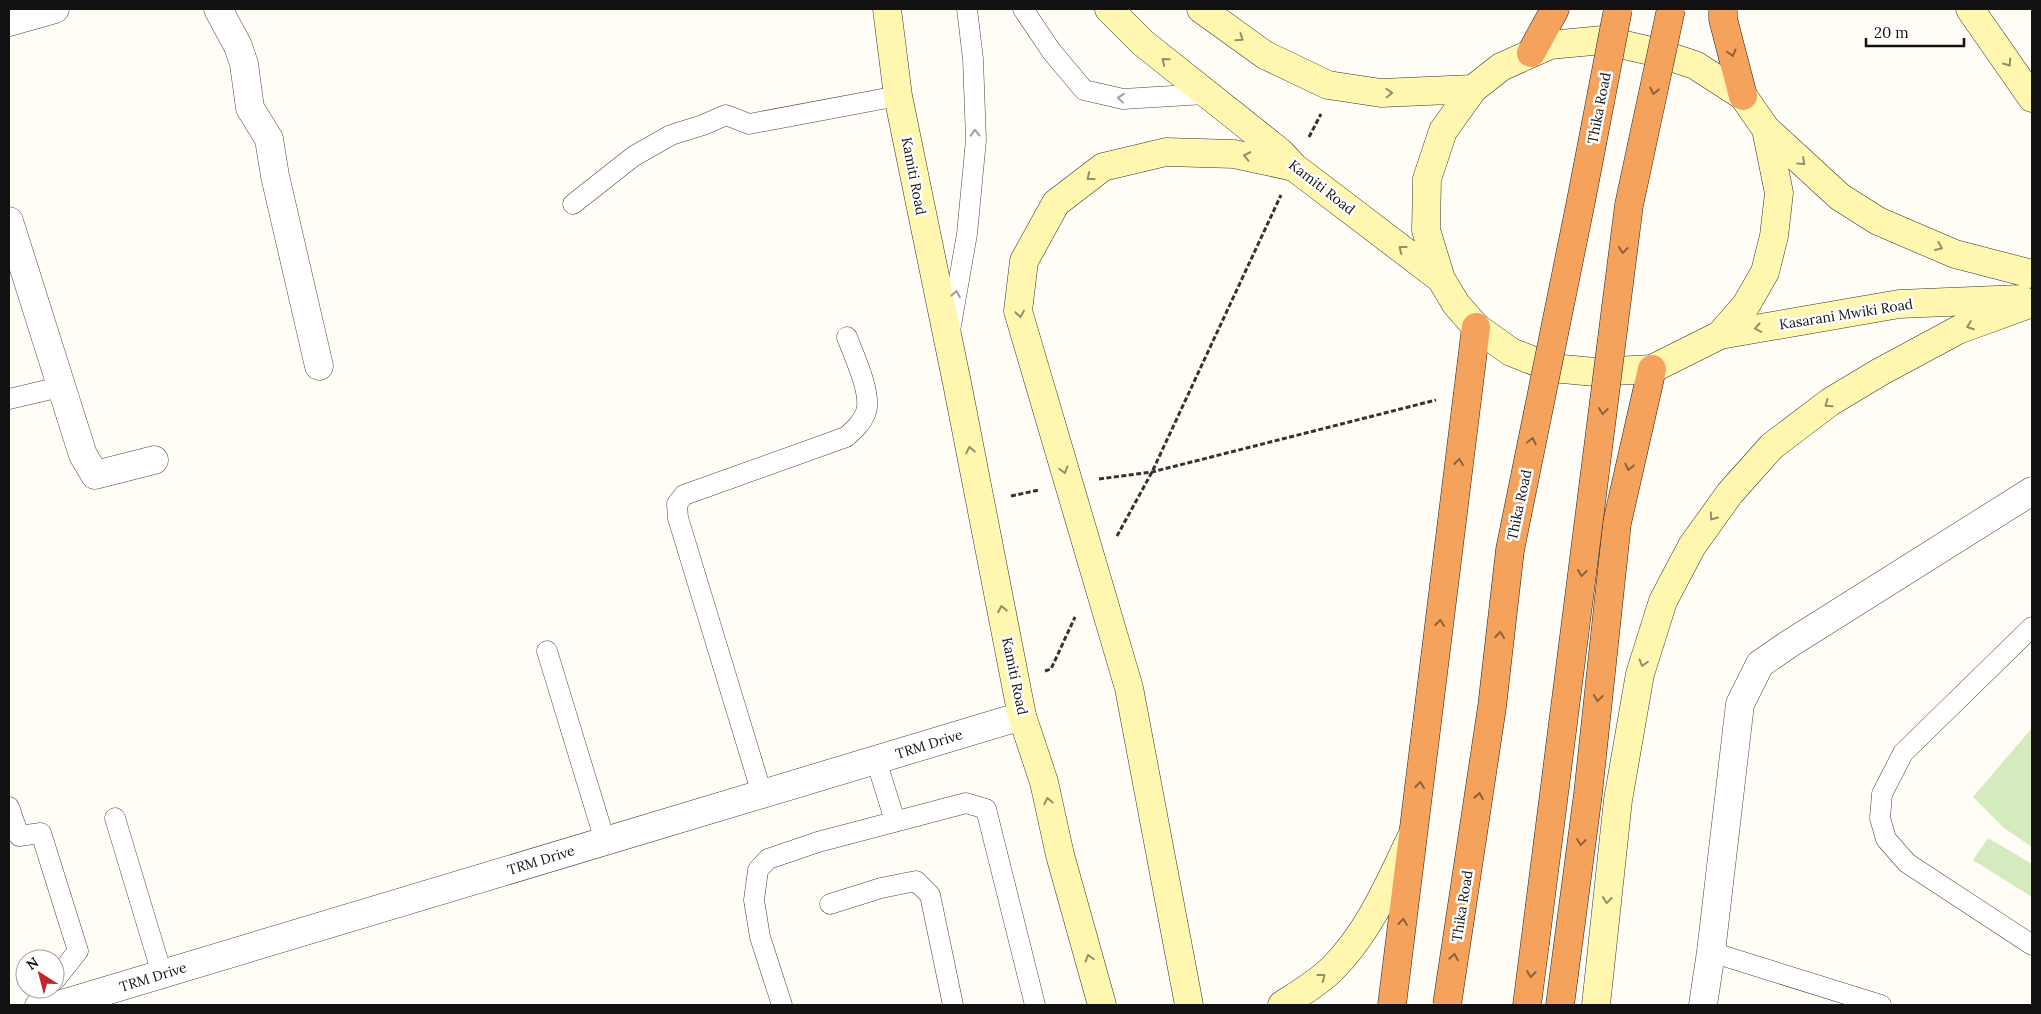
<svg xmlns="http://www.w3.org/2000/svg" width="2041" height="1014" font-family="Lora,serif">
  <rect width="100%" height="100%" fill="#fffdf5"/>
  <path fill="#d5ebbd" d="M2032,728v119l-28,-19 -31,-31z
    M1988,838l44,26v33l-59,-37z"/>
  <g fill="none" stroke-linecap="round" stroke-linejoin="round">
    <g stroke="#444" stroke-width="21">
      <path id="lane" d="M1023,9l29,43 32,38 39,9 82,-5
        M573,204l61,-48 37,-21 32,-10 23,-10 23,9 149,-28
        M950,331l17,-97 9,-94 -3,-81 -6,-50
        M9,399l51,-12
        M2032,627l-129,126 -21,41 -2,24 6,21 21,24 125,82
        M547,651l58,190
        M876,760l19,61
        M762,794l-84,-276 -1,-14 7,-9 162,-58c8,-7 16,-14 20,-25 6,-19 -12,-56 -19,-75
        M9,807l10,29 22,-3 37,118 -23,29
        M115,818l47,156
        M830,904l51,-16 35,-7 14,14 23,110
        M1711,952l170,53
        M35,1005l13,-16
        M782,1005l-22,-68 -6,-37 4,-30 10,-11 50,-17 148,-39 20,6 49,196"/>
    </g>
    <g stroke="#444" stroke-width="29">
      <path id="street" d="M218,9l20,37 6,18 6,44 19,31 6,37 44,190
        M9,22l46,-13
        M9,221l74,234 12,20 59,-15
        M59,1005l963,-289
        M1703,1005l8,-53 29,-248 20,-40 29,-20 243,-153"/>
    </g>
    <g stroke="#333" stroke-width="29">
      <path id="secondary" d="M887,9l11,87 60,292 64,328 22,66 16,73 42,150
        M1109,9l34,34 137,109 14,15 147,112
        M1201,9l64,46 63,30 53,8 92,-4
        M1970,9l62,89
        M1603,40l52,12 40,13 48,31 23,33 13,64 -5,43 -9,36 -19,33 -26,30 -68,34 -57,3 -43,-4 -41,-16 -35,-25 -20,-23 -15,-25 -15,-49 1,-51 16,-48 30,-42 28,-22 49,-22z
        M1766,129l74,68 38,24 77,33 77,20
        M1720,335l179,-31 122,-5
        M1189,1005l-60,-317 -111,-377 6,-50 32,-58 47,-36 63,-15 68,2 60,13
        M1282,1005c17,-11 36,-22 50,-36 37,-37 57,-85 79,-131
        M1596,1005l22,-205 22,-126 23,-73 29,-55 38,-53 42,-47 58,-44 50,-30 78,-42 74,-27"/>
    </g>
    <g stroke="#222" stroke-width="29">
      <path id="highway" d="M1723,9v10l20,77
        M1531,53l24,-44
        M1392,1005l84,-678
        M1527,1005l8,-62
        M1560,1005l28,-211 29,-271 35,-154"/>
    </g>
    <path stroke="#333" stroke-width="3" stroke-dasharray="5 2.5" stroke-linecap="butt" d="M1309,137l12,-23
      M1099,479l53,-7 284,-72
      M1011,496l28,-6
      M1117,536l35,-64 129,-277
      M1045,671l6,-2 24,-52"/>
    <use href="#lane" stroke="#fff" stroke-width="20"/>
    <use href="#street" stroke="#fff" stroke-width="28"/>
    <use href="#secondary" stroke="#fff6b0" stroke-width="28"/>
    <use href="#highway" stroke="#f5a25d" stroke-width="28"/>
    <g stroke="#222" stroke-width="29" stroke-linecap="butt">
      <path id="highway-bridge" d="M1535,943l94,-738 42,-196
        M1447,1005l45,-298 18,-157 71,-349 37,-192"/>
    </g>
    <use href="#highway-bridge" stroke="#f5a25d" stroke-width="28"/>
  </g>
  <defs><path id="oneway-chevron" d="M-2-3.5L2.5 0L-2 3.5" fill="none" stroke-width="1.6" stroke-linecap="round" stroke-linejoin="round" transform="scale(1.25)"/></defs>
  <g stroke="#948f68">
    <use href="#oneway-chevron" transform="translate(1240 38) rotate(35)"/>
    <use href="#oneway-chevron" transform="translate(1165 61) rotate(-141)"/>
    <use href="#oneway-chevron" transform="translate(2008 63) rotate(55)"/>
    <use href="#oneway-chevron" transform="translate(1389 93) rotate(-2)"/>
    <use href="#oneway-chevron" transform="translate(1247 156) rotate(-168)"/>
    <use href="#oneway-chevron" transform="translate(1802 162) rotate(42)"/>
    <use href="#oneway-chevron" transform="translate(1090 177) rotate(142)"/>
    <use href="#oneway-chevron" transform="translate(1939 247) rotate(23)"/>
    <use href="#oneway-chevron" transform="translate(1402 249) rotate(-143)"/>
    <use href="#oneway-chevron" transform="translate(1020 314) rotate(81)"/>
    <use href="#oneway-chevron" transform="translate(1970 326) rotate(160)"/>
    <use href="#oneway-chevron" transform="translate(1758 328) rotate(169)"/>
    <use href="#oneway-chevron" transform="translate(1828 404) rotate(145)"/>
    <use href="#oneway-chevron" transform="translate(970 450) rotate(-101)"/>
    <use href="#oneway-chevron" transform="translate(1064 470) rotate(74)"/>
    <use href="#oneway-chevron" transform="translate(1713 517) rotate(125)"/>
    <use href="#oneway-chevron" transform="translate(1002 609) rotate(-101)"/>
    <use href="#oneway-chevron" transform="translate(1643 663) rotate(106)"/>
    <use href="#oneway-chevron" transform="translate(1048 801) rotate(-102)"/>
    <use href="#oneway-chevron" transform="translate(1607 900) rotate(96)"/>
    <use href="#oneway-chevron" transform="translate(1089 958) rotate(-106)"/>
    <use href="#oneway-chevron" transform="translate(1322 977) rotate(-38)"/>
  </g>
  <g stroke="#8e613b">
    <use href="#oneway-chevron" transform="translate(1732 53) rotate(75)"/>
    <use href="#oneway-chevron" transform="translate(1654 91) rotate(102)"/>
    <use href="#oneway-chevron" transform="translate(1623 250) rotate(97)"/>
    <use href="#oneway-chevron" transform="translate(1603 411) rotate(97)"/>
    <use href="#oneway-chevron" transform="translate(1532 441) rotate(-78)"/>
    <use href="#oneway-chevron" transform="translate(1459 462) rotate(-83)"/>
    <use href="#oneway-chevron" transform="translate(1629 467) rotate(102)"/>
    <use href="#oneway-chevron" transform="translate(1582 573) rotate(97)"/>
    <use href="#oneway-chevron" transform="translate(1440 623) rotate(-83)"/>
    <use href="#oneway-chevron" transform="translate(1500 635) rotate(-84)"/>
    <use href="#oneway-chevron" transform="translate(1598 698) rotate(96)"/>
    <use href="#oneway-chevron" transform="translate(1420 785) rotate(-83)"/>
    <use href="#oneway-chevron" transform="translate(1479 796) rotate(-81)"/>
    <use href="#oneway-chevron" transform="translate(1581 842) rotate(97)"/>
    <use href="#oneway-chevron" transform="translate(1403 922) rotate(-83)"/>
    <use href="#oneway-chevron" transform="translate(1454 957) rotate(-81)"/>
    <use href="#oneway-chevron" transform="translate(1531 974) rotate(97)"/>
  </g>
  <g stroke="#a0a0a0">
    <use href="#oneway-chevron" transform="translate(1121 98) rotate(-174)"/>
    <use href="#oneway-chevron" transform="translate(975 133) rotate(-91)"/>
    <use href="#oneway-chevron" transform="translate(956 294) rotate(-80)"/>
  </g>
  <g text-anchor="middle" stroke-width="5" stroke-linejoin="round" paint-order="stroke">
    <g font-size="14" fill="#111" stroke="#fff">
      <text transform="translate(1599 108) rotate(-79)" y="5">Thika Road</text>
      <text transform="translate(914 176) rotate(79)" y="5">Kamiti Road</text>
      <text transform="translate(1322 187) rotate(38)" y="5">Kamiti Road</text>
      <text transform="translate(1846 314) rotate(-9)" y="5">Kasarani Mwiki Road</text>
      <text transform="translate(1519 505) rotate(-78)" y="5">Thika Road</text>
      <text transform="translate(1015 676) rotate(78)" y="5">Kamiti Road</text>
      <text transform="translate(929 744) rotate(-17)" y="5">TRM Drive</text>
      <text transform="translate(541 860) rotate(-17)" y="5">TRM Drive</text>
      <text transform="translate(1462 906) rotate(-81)" y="5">Thika Road</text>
      <text transform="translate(153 977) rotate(-17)" y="5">TRM Drive</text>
    </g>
  </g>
  <rect width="2041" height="1014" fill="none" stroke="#111111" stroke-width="20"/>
  <g transform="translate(40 974) rotate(324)"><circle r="24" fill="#ffffff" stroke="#a0a0a0"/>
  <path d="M0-4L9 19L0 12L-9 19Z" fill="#c4262e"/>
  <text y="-8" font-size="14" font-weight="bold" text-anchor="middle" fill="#111111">N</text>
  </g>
  <path d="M1866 38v8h98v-8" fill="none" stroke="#111111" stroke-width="2.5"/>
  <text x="1874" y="38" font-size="15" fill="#111111" stroke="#ffffff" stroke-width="4" paint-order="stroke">20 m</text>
</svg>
